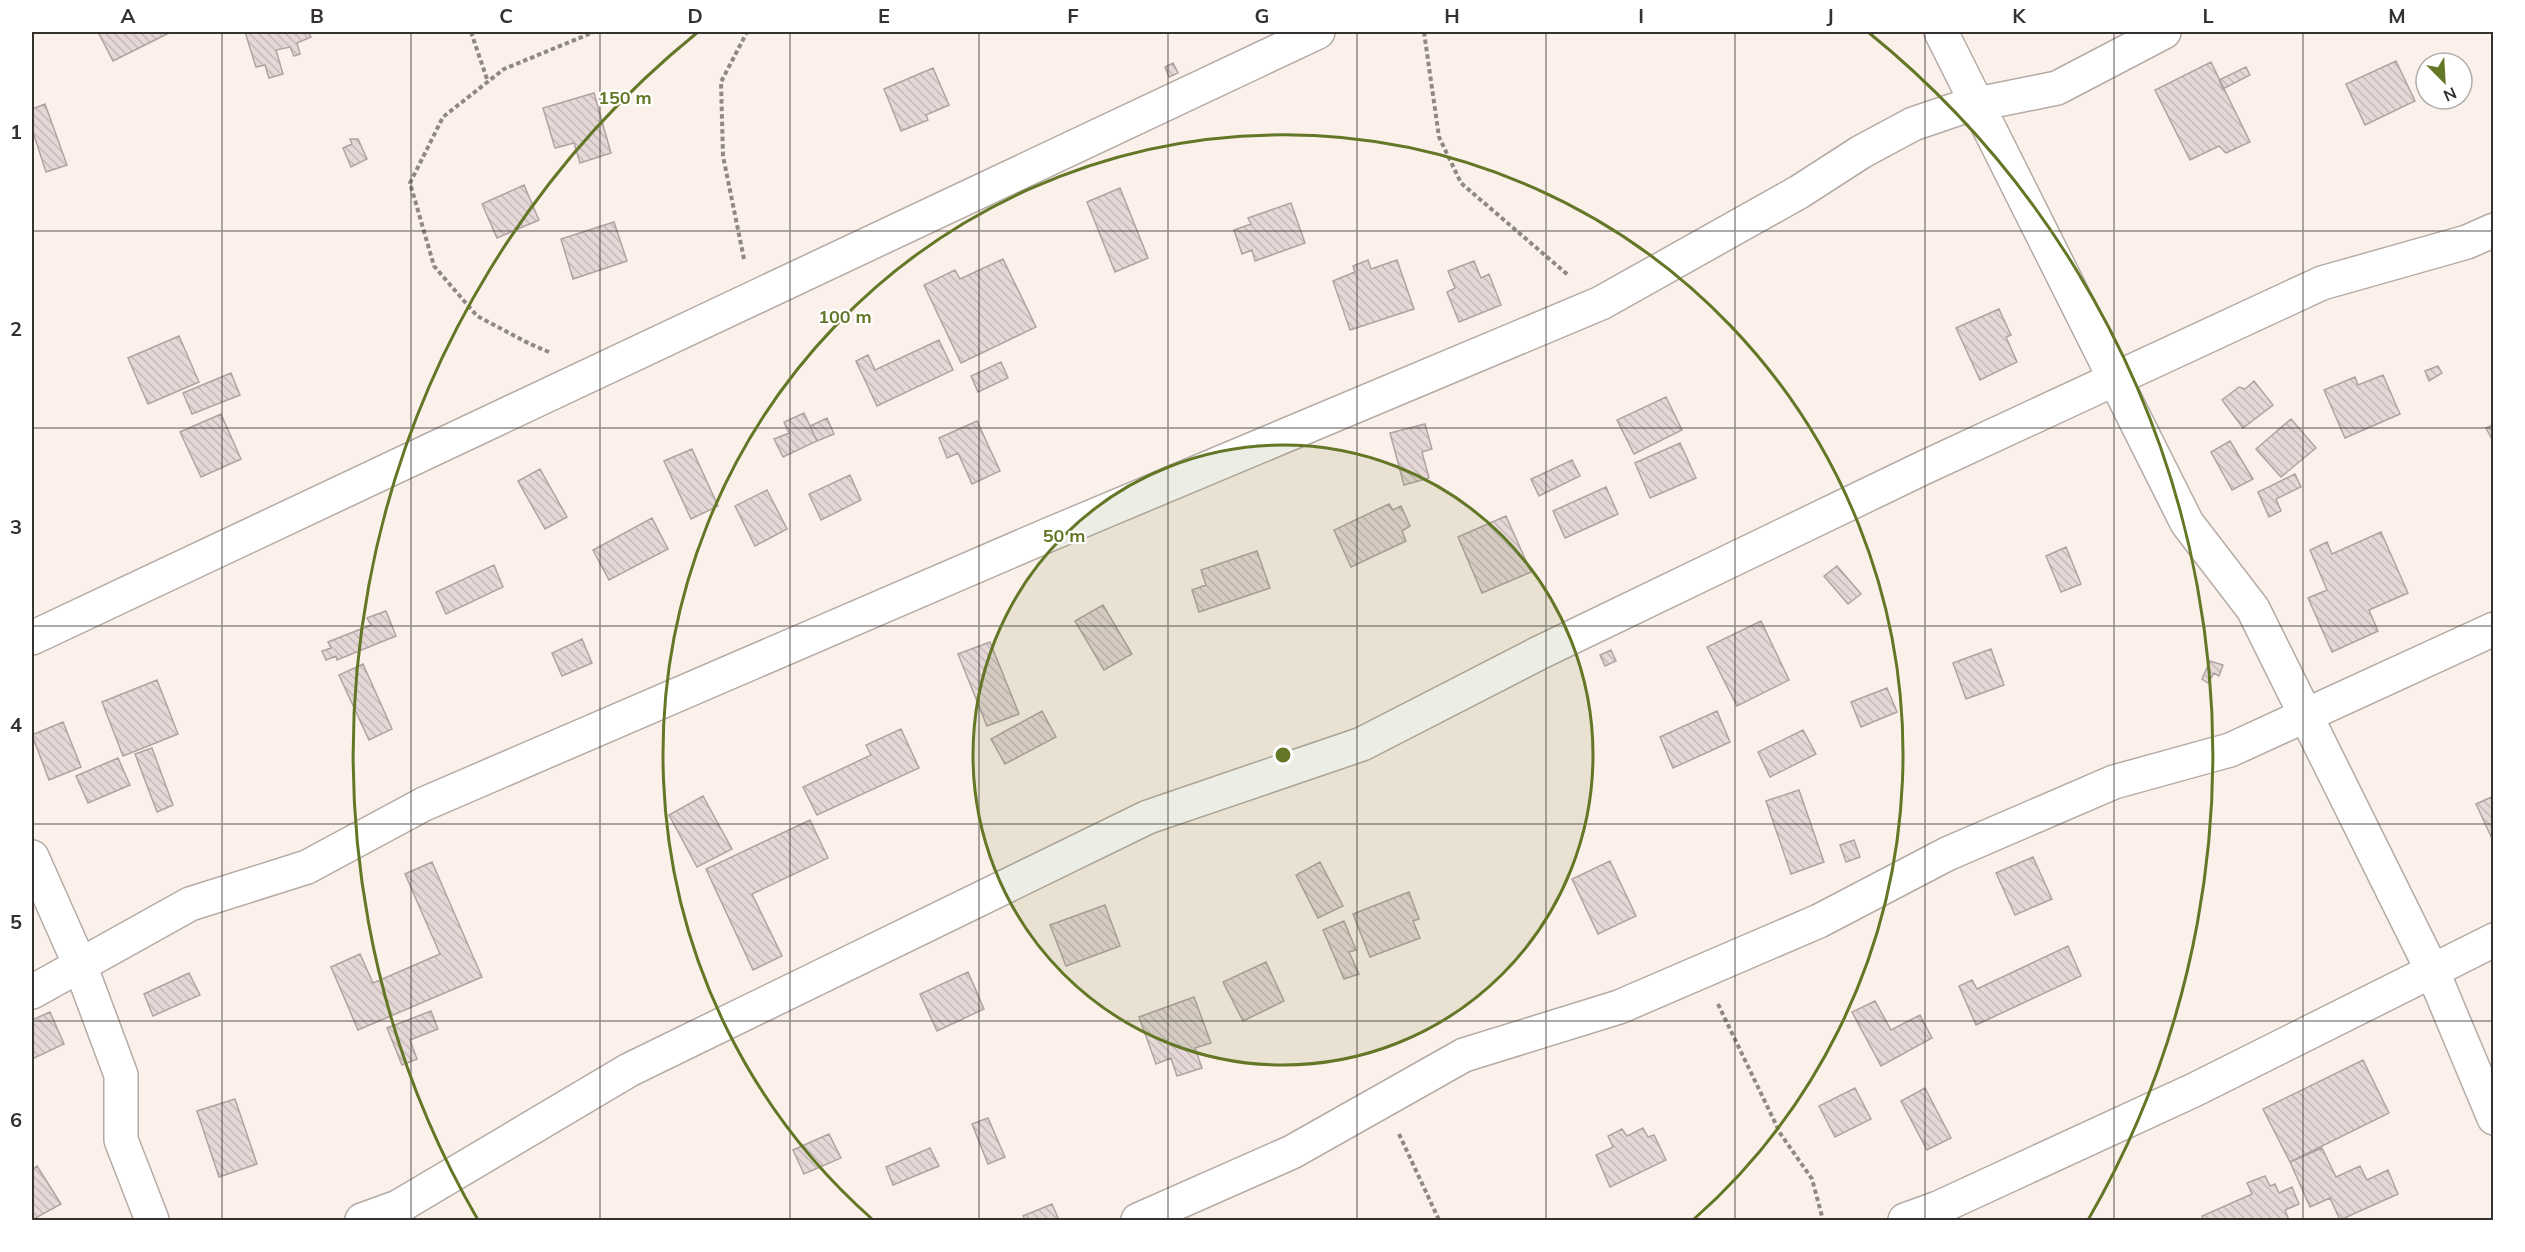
<svg xmlns="http://www.w3.org/2000/svg" width="2525" height="1252" font-family="Mulish,sans-serif">
  <defs>
    <pattern id="building-back-hatch" width="6" height="6" patternUnits="userSpaceOnUse" patternTransform="scale(1.5)"><rect width="6" height="6" fill="#e5d8d7"/><path d="M-1 5l2 2M0 0l6 6M5-1l2 2" fill="none" stroke="#c5bab9"/></pattern>
  </defs>
  <rect width="100%" height="100%" fill="#fcf1ea"/>
  <path fill="url(#building-back-hatch)" stroke="#b0a3a2" stroke-width="1.5" d="M98,32h73l-58,29z
    M245,32h63l3,5 -14,6 3,11 -6,2 -4,-9 -14,3 7,24 -14,4 -4,-13 -9,2z
    M2396,61l19,40 -50,24 -19,-41z
    M2211,62l39,80 -24,11 -7,-7 -29,14 -35,-70z
    M1173,63l5,10 -9,4 -4,-10z
    M2246,67l4,8 -27,14 -4,-9z
    M933,68l16,37 -23,10 2,5 -27,11 -17,-42z
    M594,93l17,60 -31,10 -6,-20 -19,5 -12,-40z
    M45,104l22,61 -21,7 -14,-43v-20z
    M350,139h8l9,20 -16,8 -8,-19 9,-4z
    M524,185l15,35 -42,18 -15,-34z
    M1120,188l28,70 -33,14 -28,-70z
    M1291,203l14,40 -50,18 -3,-11 -10,4 -8,-24 17,-6 -3,-6z
    M614,222l13,39 -54,18 -12,-40z
    M1003,259l33,68 -75,36 -37,-78 31,-15 5,9z
    M1368,260l3,9 26,-9 17,49 -64,21 -17,-49 22,-9 -2,-6z
    M1474,261l7,17 8,-4 12,31 -42,17 -12,-30 8,-4 -7,-17z
    M1999,309l12,26 -5,2 11,25 -37,18 -24,-52z
    M179,336l20,46 -51,22 -20,-46z
    M939,340l14,30 -76,36 -21,-45 12,-6 7,15z
    M1001,362l7,16 -30,14 -7,-16z
    M2438,366l4,7 -13,8 -4,-10z
    M231,373l9,22 -48,19 -9,-21z
    M2383,375l17,39 -55,24 -21,-48 31,-13 3,8z
    M2254,381l19,24 -30,23 -21,-28 17,-13 6,2z
    M1666,397l16,33 -48,24 -17,-34z
    M804,413l13,28 -34,16 -9,-18 15,-6 -5,-11z
    M221,414l20,45 -40,18 -21,-45z
    M827,418l7,16 -17,7 -7,-15z
    M2291,419l25,29 -35,29 -25,-28z
    M977,421l23,50 -28,13 -14,-31 -11,5 -8,-20z
    M1425,424l7,25 -10,3 7,26 -25,7 -14,-52z
    M2494,424v19l-8,-15z
    M2230,441l23,38 -21,11 -21,-38z
    M1680,443l16,35 -46,20 -15,-35z
    M692,449l26,57 -27,13 -27,-58z
    M1572,460l8,16 -41,20 -8,-17z
    M540,469l27,48 -22,12 -27,-48z
    M2295,474l6,13 -25,12 5,12 -12,6 -11,-25z
    M850,475l11,25 -40,20 -12,-26z
    M1606,487l12,27 -53,24 -12,-27z
    M767,490l20,39 -32,17 -20,-40z
    M1389,504l4,6 8,-4 9,20 -8,5 4,10 -55,26 -17,-37z
    M1506,516l25,56 -49,21 -24,-56z
    M652,518l16,31 -59,31 -16,-30z
    M2381,532l27,61 -39,17 9,21 -46,21 -24,-54 19,-8 -17,-40 17,-8 5,12z
    M2066,547l15,37 -20,8 -15,-36z
    M1257,551l13,37 -71,24 -7,-22 14,-5 -5,-15z
    M494,565l9,22 -57,27 -10,-22z
    M1837,566l24,28 -13,10 -24,-28z
    M1103,605l29,49 -28,16 -29,-49z
    M386,611l10,25 -59,24 -1,-4 -10,4 -4,-9 9,-3 -3,-6 43,-17 -4,-7z
    M1761,621l28,59 -52,26 -30,-59z
    M582,639l10,24 -30,13 -10,-23z
    M990,642l29,72 -32,12 -29,-72z
    M1991,649l13,36 -38,14 -13,-36z
    M1611,650l5,11 -11,5 -5,-11z
    M2210,661l13,4 -4,11 -5,-3 -6,10 -6,-4z
    M363,664l29,65 -23,11 -30,-65z
    M157,680l21,54 -55,22 -21,-54z
    M1887,688l10,24 -36,15 -10,-25z
    M1042,711l14,26 -51,27 -14,-25z
    M1717,711l13,31 -57,26 -13,-31z
    M63,722l18,45 -32,13 -17,-45z
    M901,729l18,39 -102,47 -14,-28 68,-32 -5,-10z
    M1803,730l13,24 -46,23 -12,-25z
    M152,748l21,57 -16,7 -22,-58z
    M118,758l12,27 -42,18 -12,-27z
    M1799,790l25,72 -33,12 -25,-73z
    M703,796l29,53 -35,18 -28,-52z
    M2494,796v47l-18,-39z
    M810,820l18,38 -76,36 30,62 -29,14 -47,-101z
    M1854,840l6,17 -14,5 -6,-17z
    M2033,857l19,42 -37,16 -19,-42z
    M1610,861l26,55 -38,18 -26,-55z
    M432,862l50,115 -124,53 -27,-63 29,-13 13,29 67,-29 -35,-80z
    M1320,862l23,44 -25,12 -22,-43z
    M1409,892l10,27 -6,2 7,17 -50,19 -17,-43z
    M1105,905l15,41 -54,20 -16,-41z
    M1344,921l12,29 -7,2 10,22 -15,5 -21,-49z
    M2068,946l13,30 -105,49 -17,-39 13,-6 5,9z
    M1266,962l18,39 -41,20 -20,-39z
    M968,972l16,37 -47,22 -17,-37z
    M189,973l11,22 -47,21 -9,-22z
    M1194,997l17,46 -16,5 7,20 -25,8 -6,-18 -15,6 -17,-47z
    M1875,1001l16,29 29,-15 12,23 -51,28 -29,-54z
    M431,1011l7,18 -28,11 7,19 -15,6 -15,-37z
    M50,1012l14,32 -32,15v-39z
    M2363,1060l26,53 -99,49 -27,-53z
    M1855,1088l16,31 -36,18 -16,-31z
    M1925,1088l26,50 -24,12 -26,-49z
    M235,1099l22,65 -38,13 -22,-66z
    M988,1118l17,39 -17,7 -16,-40z
    M1643,1128l5,9 6,-2 12,25 -56,27 -14,-32 17,-8 -5,-11 14,-7 5,7z
    M829,1134l12,24 -37,16 -11,-24z
    M930,1148l9,18 -46,19 -7,-18z
    M2322,1148l14,29 24,-11 7,14 21,-10 10,24 -58,26 -10,-22 -20,9 -20,-45z
    M37,1166l24,38 -29,16v-50z
    M2265,1176l5,10 5,-2 4,9 13,-6 7,17 -14,6 4,10h-85l-2,-4 50,-22 -5,-11z
    M1052,1204l7,16h-34l-2,-4z"/>
  <g fill="none" stroke-linecap="round" stroke-linejoin="round">
    <g stroke="#b5aba5" stroke-width="36">
      <path id="street" d="M1941,32l246,491 66,86 179,361 62,148
        M32,638l1286,-606
        M32,857l48,108 41,110v65l31,80
        M32,992l158,-88 117,-37 117,-63 624,-269 553,-232 198,-111 62,-40 52,-28 50,-17 94,-19 107,-56
        M362,1220l36,-13 231,-137 519,-253 214,-73 177,-91 384,-185 399,-185 145,-41 27,-12
        M1138,1220l154,-68 172,-97 155,-48 200,-86 128,-67 167,-72 116,-32 264,-121
        M1905,1220l33,-12 256,-118 300,-150"/>
    </g>
    <path stroke="#8f8884" stroke-width="4" stroke-dasharray="4.5 3" stroke-linecap="butt" d="M471,32l17,50
      M1424,32l15,105 22,46 107,92
      M744,259l-21,-103 -2,-74 26,-50
      M549,352l-19,-8 -53,-28 -43,-50 -24,-83 33,-66 61,-48 90,-37
      M1718,1004l62,129 32,46 11,41
      M1399,1134l40,86"/>
    <use href="#street" stroke="#fff" stroke-width="33"/>
  </g>
  <path fill="none" stroke="#35312f" stroke-width="1.5" stroke-opacity="0.55" d="M222,32v1188M411,32v1188M600,32v1188M790,32v1188M979,32v1188M1168,32v1188M1357,32v1188M1546,32v1188M1735,32v1188M1925,32v1188M2114,32v1188M2303,32v1188M32,231h2462M32,428h2462M32,626h2462M32,824h2462M32,1021h2462"/>
  <circle cx="1283" cy="755" r="310" fill="#637727" fill-opacity=".12"/>
  <g fill="none" stroke="#637727" stroke-width="3">
    <circle cx="1283" cy="755" r="310"/>
    <path d="M872 1219A620 620 0 1 1 1694 1219"/>
    <path d="M478 1220A930 930 0 0 1 698 32M1868 32A930 930 0 0 1 2088 1220"/>
  </g>
  <circle cx="1283" cy="755" r="9" fill="#637727" stroke="#fff" stroke-width="3"/>
  <g font-size="18" text-anchor="middle" font-weight="bold" fill="#637727" stroke="#fff" stroke-width="4.5" stroke-linejoin="round" paint-order="stroke">
    <text x="625" y="104">150 m</text>
    <text x="845" y="323">100 m</text>
    <text x="1064" y="542">50 m</text>
  </g>
  <rect width="2525" height="1252" fill="none" stroke="#ffffff" stroke-width="66"/>
  <g transform="translate(2444 81) rotate(156)"><circle r="28" fill="#ffffff" stroke="#aeadac" stroke-width="1.5"/>
  <path d="M0-4.5L10 22L0 15L-10 22Z" fill="#637727"/>
  <text y="-9" font-size="16" font-weight="bold" text-anchor="middle" fill="#35312f">N</text>
  </g>
  <rect x="33" y="33" width="2459" height="1186" fill="none" stroke="#35312f" stroke-width="2"/>
  <g font-size="20" text-anchor="middle" font-weight="bold" fill="#35312f">
    <text x="128" y="23">A</text>
    <text x="317" y="23">B</text>
    <text x="506" y="23">C</text>
    <text x="695" y="23">D</text>
    <text x="884" y="23">E</text>
    <text x="1073" y="23">F</text>
    <text x="1262" y="23">G</text>
    <text x="1452" y="23">H</text>
    <text x="1641" y="23">I</text>
    <text x="1830" y="23">J</text>
    <text x="2019" y="23">K</text>
    <text x="2208" y="23">L</text>
    <text x="2397" y="23">M</text>
    <text x="16" y="139">1</text>
    <text x="16" y="336">2</text>
    <text x="16" y="534">3</text>
    <text x="16" y="732">4</text>
    <text x="16" y="929">5</text>
    <text x="16" y="1127">6</text>
  </g>
</svg>
